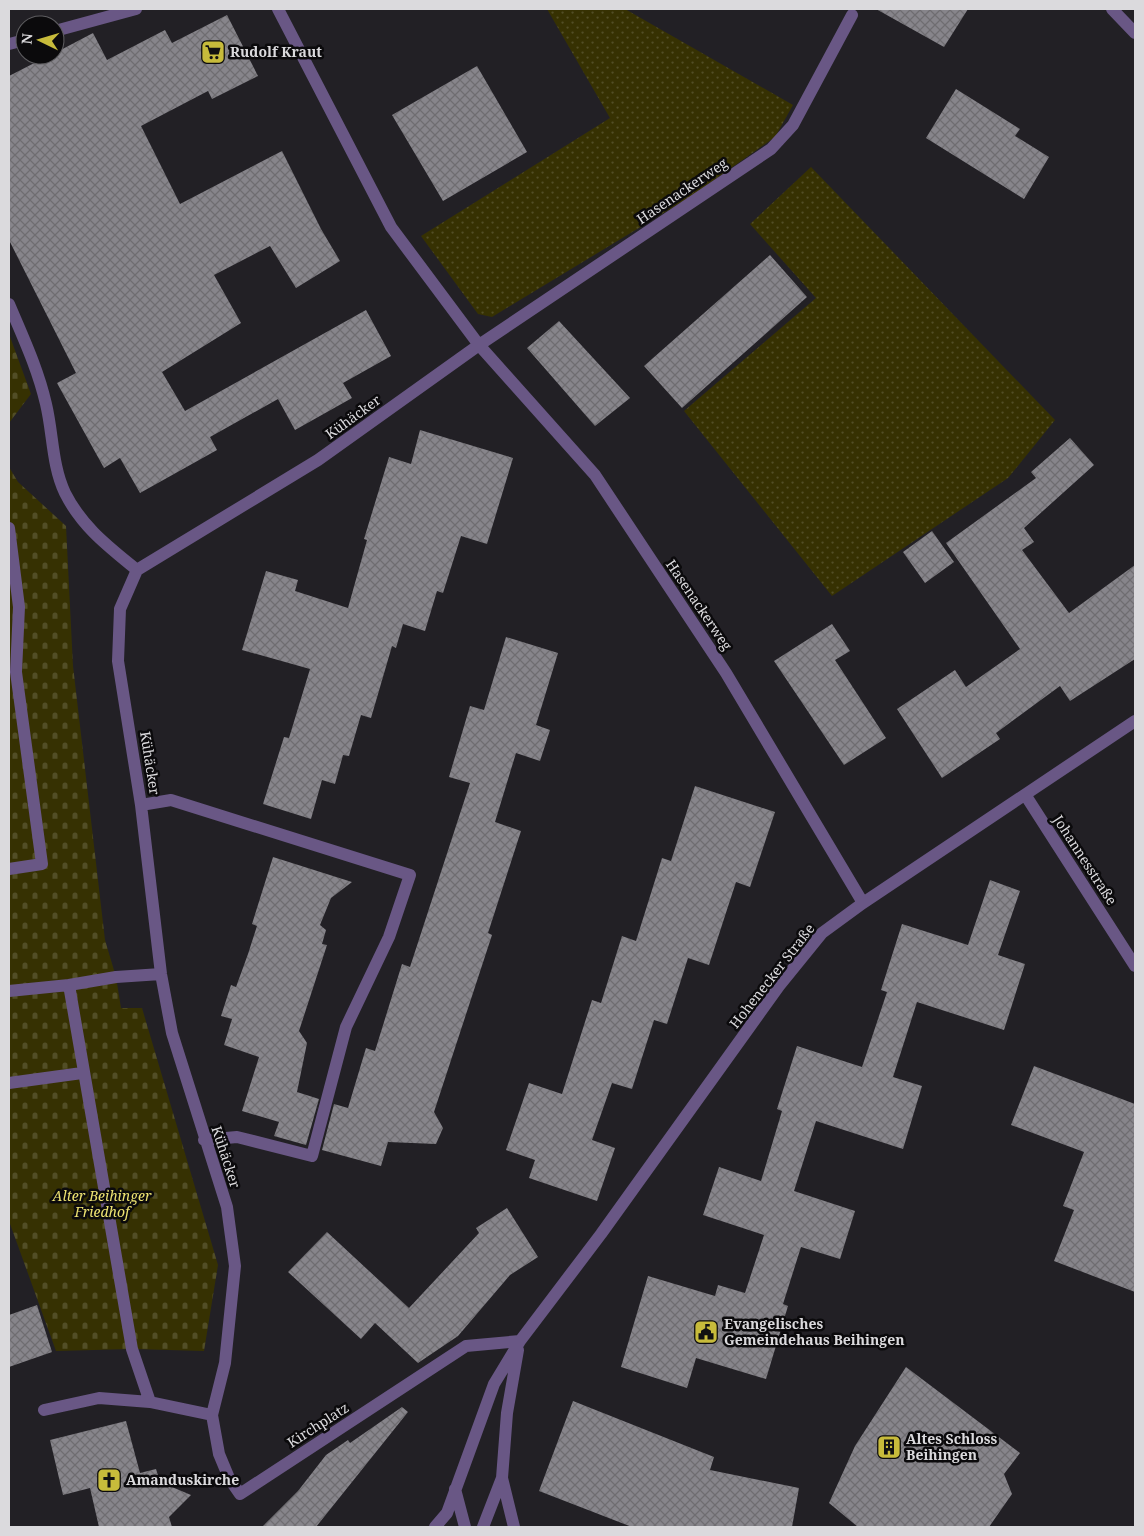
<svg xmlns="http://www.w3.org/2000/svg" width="1144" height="1536" font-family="'Noto Serif',serif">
  <defs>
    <pattern id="green-dots" width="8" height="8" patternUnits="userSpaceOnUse" patternTransform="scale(1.25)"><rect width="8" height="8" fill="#363102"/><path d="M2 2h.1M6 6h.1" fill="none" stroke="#524e26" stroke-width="1.8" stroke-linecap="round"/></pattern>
    <pattern id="cemetery-stones" width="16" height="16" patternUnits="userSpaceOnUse" patternTransform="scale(1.25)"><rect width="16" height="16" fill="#363102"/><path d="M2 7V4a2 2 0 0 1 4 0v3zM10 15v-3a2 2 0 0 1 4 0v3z" fill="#524e26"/></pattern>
    <pattern id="building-cross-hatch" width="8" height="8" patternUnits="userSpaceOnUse" patternTransform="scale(1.25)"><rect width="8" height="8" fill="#87858b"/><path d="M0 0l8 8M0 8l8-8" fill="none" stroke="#6f6d71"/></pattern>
  </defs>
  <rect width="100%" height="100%" fill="#222025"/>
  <path fill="url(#green-dots)" d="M547,9h78l168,96 -18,32 -85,60 -198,120 -14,-3 -57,-78 189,-118z
    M811,167l244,253 -47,58 -176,118 -148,-185 132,-113 -66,-74z"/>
  <path fill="url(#cemetery-stones)" d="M9,334l22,60 -22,29z
    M9,467l9,15 48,44 7,140 32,274 11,37 5,31h21l76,257 -14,86 -72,-2 -76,2 -47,-130z"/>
  <path fill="url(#building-cross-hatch)" d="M876,9h92l-24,38z
    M227,15l31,61 -46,23 -4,-8 -67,35 39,78 102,-53 39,78 19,32 -44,27 -26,-42 -56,29 27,48 -79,49 23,39 181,-101 25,46 -48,27 9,15 -57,32 -17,-31 -68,38 7,13 -77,43 -20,-35 -16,10 -47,-85 19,-10 -67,-133v-164l41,-21h5v-2l38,-20 14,27 58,-30 7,13z
    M477,66l50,86 -84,49 -51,-86z
    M956,89l64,40 -5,7 34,21 -25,42 -98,-61z
    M770,255l37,42 -125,111 -38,-42z
    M559,321l71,77 -35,28 -68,-78z
    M420,430l93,28 -26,86 -26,-8 -18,57 -6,-2 -12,40 -22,-7 -7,24 -4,-2 -21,72 -10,-3 -12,41 -6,-1 -8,29 -13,-4 -11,39 -48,-15 21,-67 5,1 21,-69 -68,-19 24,-79 32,9 -3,11 53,17 19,-68 -3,-1 25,-82 22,7z
    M1070,438l24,27 -70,63 10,14 -12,8 47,63 66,-48v94l-65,42 -10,-15 -64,47 4,6 -58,39 -45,-69 58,-39 11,17 54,-38 -74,-106 90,-65 -5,-6z
    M932,531l22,31 -29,21 -22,-31z
    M832,624l18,27 -15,9 51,78 -42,27 -70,-104z
    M506,637l52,16 -22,72 14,5 -10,31 -24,-8 -21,69 26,9 -33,102 4,2 -58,177 9,16 -7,16 -48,-2 -7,24 -59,-16 12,-46 14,4 18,-60 9,3 27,-87 8,3 60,-184 -21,-6 21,-71 14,4z
    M695,786l80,26 -25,75 -14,-5 -27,83 -21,-7 -21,66 -13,-4 -22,69 -20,-6 -20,57 23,8 -18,53 -68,-23 6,-18 -29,-10 23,-67 33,11 30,-94 9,3 21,-67 14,5 26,-83 9,3z
    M273,857l79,25 -21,16 -11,27 6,5 -4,14 5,1 -28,86 8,12 -10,49 22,7 -13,46 -32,-9 5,-14 -37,-11 17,-54 -35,-12 8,-26 -11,-3 10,-31 5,2 12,-33 9,-28 -5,-2z
    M990,880l30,11 -22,64 27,9 -21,66 -87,-28 -24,75 29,9 -19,63 -87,-28 -22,70 61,20 -15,48 -39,-12 -18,57 5,2 -22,73 -70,-21 -9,30 -66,-21 27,-91 67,20 3,-11 27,8 19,-58 -61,-20 16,-48 42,14 21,-70 -5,-2 20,-63 65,21 25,-75 -6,-2 21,-66 66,21z
    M1034,1066l101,38v188l-81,-31 20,-51 -11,-4 21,-54 -73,-27z
    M507,1208l31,49 -28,18 -52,61 -40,27 -43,-40 -14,16 -73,-67 39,-40 82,76 70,-75 -3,-5z
    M37,1305l15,47 -43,15v-52z
    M906,1367l114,86 -16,21 8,20 -23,33h-131l-29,-24 26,-57z
    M573,1401l141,56 -4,13 89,18 -7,39h-160l-93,-36z
    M402,1407l6,5 -92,115h-54l36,-36 28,-36 22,-15 2,3z
    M126,1421l14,52 16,-4 4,13 31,13 -22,22 3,10h-73l-9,-39 -27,7 -13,-55z"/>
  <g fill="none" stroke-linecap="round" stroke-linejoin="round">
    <path stroke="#695785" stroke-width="12" d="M278,9l113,218 88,118 116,130 131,198 137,230
      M1112,9l23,24
      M55,31l81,-22
      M9,44l16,-4
      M9,304c14,33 29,65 37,100 7,29 6,62 19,89 17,34 44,54 72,77
      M9,528l10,79 -3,65 26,192 -33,5
      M1026,796l109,170
      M141,805l30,-5 239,75 -21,62 -43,90 -34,129 -75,-19 -33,3
      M69,985l47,-8 45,-3
      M9,991l60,-6 63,364 18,53
      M9,1083l73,-10
      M520,1341l-54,5 -226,148 -11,-16 -10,-24 -7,-39 13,-52 10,-97 -8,-59 -55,-174 -11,-59 -20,-169 -23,-144 2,-52 17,-39 181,-110 161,-115 292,-196 22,-24 59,-110
      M44,1410l55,-12 51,4 62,13
      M455,1489l10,38
      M435,1527l12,-14 47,-129 26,-43 81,-107 178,-248 43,-53 41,-30 272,-182
      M483,1527l19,-49
      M514,1527l-12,-49 5,-65 11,-63"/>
  </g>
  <defs>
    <g id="supermarket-square" transform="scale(1.25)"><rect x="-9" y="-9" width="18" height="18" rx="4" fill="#c7bb3b" stroke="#0b0a0c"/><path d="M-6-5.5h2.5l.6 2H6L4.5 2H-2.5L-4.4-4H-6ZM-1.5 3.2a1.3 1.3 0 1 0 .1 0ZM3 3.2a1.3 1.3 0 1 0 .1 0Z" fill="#111"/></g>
    <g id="civic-square" transform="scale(1.25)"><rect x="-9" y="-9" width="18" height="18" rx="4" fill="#c7bb3b" stroke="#0b0a0c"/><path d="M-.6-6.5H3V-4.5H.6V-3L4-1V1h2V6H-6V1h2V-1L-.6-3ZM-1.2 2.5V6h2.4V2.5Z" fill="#111"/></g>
    <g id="building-square" transform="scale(1.25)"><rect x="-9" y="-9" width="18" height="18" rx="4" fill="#c7bb3b" stroke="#0b0a0c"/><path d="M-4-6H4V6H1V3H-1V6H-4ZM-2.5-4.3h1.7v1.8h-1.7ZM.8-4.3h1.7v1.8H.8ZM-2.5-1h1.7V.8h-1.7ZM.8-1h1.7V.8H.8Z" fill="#111"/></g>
    <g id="church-square" transform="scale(1.25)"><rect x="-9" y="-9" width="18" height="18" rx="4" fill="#c7bb3b" stroke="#0b0a0c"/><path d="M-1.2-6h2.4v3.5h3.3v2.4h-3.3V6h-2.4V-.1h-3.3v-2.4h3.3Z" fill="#111"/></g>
  </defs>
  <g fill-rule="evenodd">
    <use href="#supermarket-square" x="213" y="52"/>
    <use href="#civic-square" x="706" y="1332"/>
    <use href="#building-square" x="889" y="1447"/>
    <use href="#church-square" x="109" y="1480"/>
  </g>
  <g text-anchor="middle" stroke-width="5" stroke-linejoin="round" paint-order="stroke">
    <g font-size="14" font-weight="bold" fill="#dbdadd" stroke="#0b0a0c" text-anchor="start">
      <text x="230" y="57">Rudolf Kraut</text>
      <text x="724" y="1329">Evangelisches<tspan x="724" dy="16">Gemeindehaus Beihingen</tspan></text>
      <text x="906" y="1444">Altes Schloss<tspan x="906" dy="16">Beihingen</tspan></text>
      <text x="126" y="1485">Amanduskirche</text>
    </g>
    <g font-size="14" fill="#dbdadd" stroke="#0b0a0c">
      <text transform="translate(682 191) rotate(-34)" y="5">Hasenackerweg</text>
      <text transform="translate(353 417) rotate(-36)" y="5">Kühäcker</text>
      <text transform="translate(699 605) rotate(56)" y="5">Hasenackerweg</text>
      <text transform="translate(150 763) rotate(81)" y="5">Kühäcker</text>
      <text transform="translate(1085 860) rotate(57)" y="5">Johannesstraße</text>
      <text transform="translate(772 976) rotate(-52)" y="5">Hohenecker Straße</text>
      <text transform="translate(226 1157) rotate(72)" y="5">Kühäcker</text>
      <text transform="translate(318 1425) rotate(-33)" y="5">Kirchplatz</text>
    </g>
    <g font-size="14" font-style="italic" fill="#ede271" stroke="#0b0a0c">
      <text x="102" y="1201">Alter Beihinger<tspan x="102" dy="16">Friedhof</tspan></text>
    </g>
  </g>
  <rect width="1144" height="1536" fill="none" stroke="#dbdadd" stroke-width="20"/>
  <g transform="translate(40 40) rotate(275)"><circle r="24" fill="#0b0a0c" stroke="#5e5d60"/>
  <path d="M0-4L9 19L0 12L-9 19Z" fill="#c7bb3b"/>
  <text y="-8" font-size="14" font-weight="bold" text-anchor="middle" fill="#dbdadd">N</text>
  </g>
</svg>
